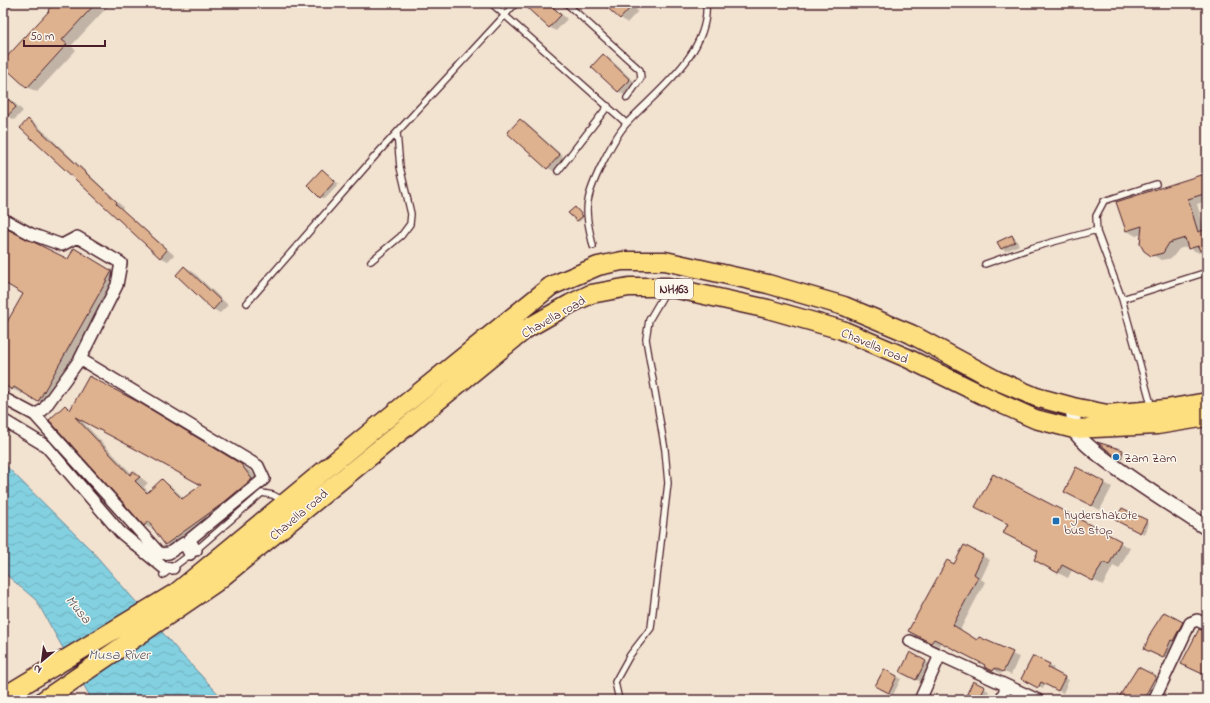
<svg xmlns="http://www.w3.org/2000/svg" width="1210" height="703" font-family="'Indie Flower',sans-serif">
  <defs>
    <pattern id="water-waves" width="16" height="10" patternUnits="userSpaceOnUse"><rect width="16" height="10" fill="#82d0e0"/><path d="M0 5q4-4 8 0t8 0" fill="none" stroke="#72b2c0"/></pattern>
  </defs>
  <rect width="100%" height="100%" fill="#f2e2d0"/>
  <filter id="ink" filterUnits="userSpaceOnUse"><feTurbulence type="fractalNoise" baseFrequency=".025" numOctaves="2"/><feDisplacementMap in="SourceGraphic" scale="8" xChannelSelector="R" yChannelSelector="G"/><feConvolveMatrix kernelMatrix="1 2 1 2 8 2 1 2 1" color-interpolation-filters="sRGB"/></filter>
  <g filter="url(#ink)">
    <path fill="url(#water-waves)" stroke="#6c8998" d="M3,463l89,88 89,103 43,46h-132l-56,-100 -33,-28z"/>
    <path fill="#0003" fill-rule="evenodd" d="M3,3h13l-13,13z
      M56,3h55l-40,43 5,4 -39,42 -10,-5 -24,-25 48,-51z
      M531,3h19l17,16 -11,12 -7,-4z
      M604,3h25l9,8 -11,12z
      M603,55l7,4 27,25 -11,12 -7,-4 -27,-25z
      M3,92l20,19 -9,9 -11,-8z
      M29,120l7,4 87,83 -1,2 52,46 -6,6 -8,-4z
      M520,120l7,4 39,35 -11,13 -7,-4z
      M322,170l17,14 -14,15 -4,-2z
      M1207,174v27l-10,3 8,27 2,-1v24l-4,-2 -4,1 -10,-5 -1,-2 -9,3 -7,9 -10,2 -10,-5 -10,-21 -6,2 -9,-5z
      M577,209l7,8 -5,5 -2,-1z
      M3,224l6,7 59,29 16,-5 37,23 -73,128 -24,-14 -2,2 -19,-10v-53l21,-37 -21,-12z
      M1012,236l4,3 3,6 -13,6 -5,-2z
      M185,267l7,4 36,34 -8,8 -7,-4z
      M139,404l112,67 10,14 -85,65 -10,-6 -11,-15 -1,1 -10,-5 -79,-119 7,4zM81,420l121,65 -18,13 -13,-12 -9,-6 -13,12 -5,-5 4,-4 -14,-11 -2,2z
      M1102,445l22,7 -2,8 -1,-1z
      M993,476l137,72 -11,21 -6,-3 -10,19 -31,-15 -4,8 -24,-12 -4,-15 -31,-27z
      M1105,483l7,4 -12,23 -28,-15z
      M1122,509l27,14 -5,11 -27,-15z
      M965,547l25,13 -9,19 4,3 -25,48 18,11 41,16 -8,18 -9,-4 -1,3 -15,-9 -45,-23 -2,4 -22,-11z
      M1165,613l22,12 -19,35 -18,-8z
      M910,654l20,10 -9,18 -20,-10z
      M1034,657l20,11 -2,3 17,9 -6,13 -18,-9 -2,5 -21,-10z
      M1139,668l21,12 -9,20h-32z
      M897,676l4,3 -8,16 -12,-6z
      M973,683l16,8 -4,9h-19z
      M1105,694l11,6h-14z"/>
    <path fill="#deb28f" stroke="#4a1f2b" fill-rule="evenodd" d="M54,3h42l-34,37 5,4 -40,44 -24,-22v-5l46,-50 -1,-1z
      M522,3h27l12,12 -12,13z
      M602,3h25l4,4 -11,12z
      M603,54l27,26 -12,12 -27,-25z
      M3,94l13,13 -13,14z
      M28,119l89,83 -1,2 51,46 -7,8 -140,-130z
      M520,119l40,36 -13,14 -40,-36z
      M322,169l13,12 -15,17 -13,-13z
      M1207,173v20l-19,6 10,33 9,-3v20l-7,2 -2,-5 -10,3 -3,-11 -16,5 -6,10 -12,3 -7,-5 -4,-7 2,-18 -16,5 -10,-29z
      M575,207l8,9 -6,5 -9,-8z
      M3,227l65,32 6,-11 38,23 -74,131 -24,-15 -2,3 -9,-6v-55l20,-35 -20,-12z
      M1012,235l3,7 -14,7 -4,-7z
      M184,266l37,35 -8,9 -37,-35z
      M89,376l51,27 101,61 11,15 -30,25 -57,41 -17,-24 -4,5 -95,-106 16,-15 5,5zM75,417l53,28 73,40 -19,14 -20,-20 -15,14 -12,-12 5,-4 -7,-6 -3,4z
      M1097,442l26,8 -3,10 -20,-16z
      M1076,467l29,15 -13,24 -28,-14z
      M993,474l128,67 -12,24 -6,-3 -10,19 -31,-16 -4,8 -24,-13 4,-9 -35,-18 5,-9 -33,-17z
      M1122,508l25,12 -7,13 -25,-13z
      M964,545l19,10 -9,19 4,3 -25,48 24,15 2,-3 34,15 -10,20 -8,-4 -2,3 -9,-4 1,-2 -51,-26 -3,4 -23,-12 39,-71 7,4z
      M1164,612l19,10 -10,19 -2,-1 -8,18 -19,-9 7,-17z
      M1199,629l8,3v44l-26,-12z
      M910,652l16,9 -10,19 -16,-8z
      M1033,656l17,8 -2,4 17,9 -7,14 -17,-9 -3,6 -17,-9z
      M1138,667l18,9 -13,24h-26z
      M884,669l13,7 -8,17 -14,-7z
      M973,681l12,6 -6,13h-15z"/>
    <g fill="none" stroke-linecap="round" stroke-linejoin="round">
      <g stroke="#4a1f2b" stroke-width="8">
        <path id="service" d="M491,3l135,120
          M566,3l74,67 1,8 -14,20
          M558,171l50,-65
          M1097,232l-1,-16 8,-15 52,-17
          M593,246c-3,-14 -8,-31 -5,-45 3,-18 27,-66 40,-79 30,-32 82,-69 78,-119
          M371,261l30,-25 9,-12 1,-10 -11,-47 -3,-34
          M985,264l46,-16 62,-17 4,1 25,67 30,109
          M1122,299l85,-27
          M247,303l129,-148 140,-152
          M163,575l33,-25 66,-57 11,2 11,6
          M619,700l-4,-18 15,-27 21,-27 17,-145 -3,-33 -19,-111 3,-19 17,-29"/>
      </g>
      <g stroke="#4a1f2b" stroke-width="14">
        <path id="minor" d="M3,219l28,15 31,11 15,-8 44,26 -4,22 -37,74 -37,51 -8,5 125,139 9,-1 15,-10 6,11
          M80,359l178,107 6,13 -75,61 7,10
          M3,398l32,17
          M3,420l43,26 74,86 44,36h9
          M910,641l30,14
          M920,700l20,-45 98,45
          M1001,700l6,-14
          M1154,700l36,-77 7,-3 10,5"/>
      </g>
      <g stroke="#4a1f2b" stroke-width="17">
        <path id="tertiary" d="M1073,407c1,7 0,15 1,22 6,20 110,84 133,99"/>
      </g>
      <g stroke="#4a1f2b" stroke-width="21">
        <path id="trunk" d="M3,697l174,-105 196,-162 178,-144 47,-20 24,-5h43l103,23 76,22 67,28 85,46 40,17 37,10 34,7 59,-5 41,-7
          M44,700l171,-117 311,-254 44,-25 21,-10 38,-7h39l100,22 74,21 65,28 86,42 42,19 39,10 83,-4 50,-8"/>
      </g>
      <use href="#service" stroke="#fbf7ec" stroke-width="5.5"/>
      <use href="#minor" stroke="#fbf7ec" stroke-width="11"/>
      <use href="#tertiary" stroke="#fbf7ec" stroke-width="14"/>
      <use href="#trunk" stroke="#fddf80" stroke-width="18"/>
    </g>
  </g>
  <g fill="#1f6fb2" stroke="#fbf7ec" stroke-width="1.5">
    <circle cx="1116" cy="457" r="4"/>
    <rect x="1052" y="517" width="8" height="8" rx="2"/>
  </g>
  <g text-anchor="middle" stroke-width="3" stroke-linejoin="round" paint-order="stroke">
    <rect fill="#fbf7ec" stroke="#7f6065" stroke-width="1" x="655" y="279" width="38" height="20" rx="3"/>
    <g font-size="12" font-weight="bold" fill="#4a1f2b">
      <text x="674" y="293">NH163</text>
    </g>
    <g font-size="13" fill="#4a1f2b" stroke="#fbf7ec">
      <text transform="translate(553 316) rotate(-30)" y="5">Chavella road</text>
      <text transform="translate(875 345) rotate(23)" y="5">Chavella road</text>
      <text transform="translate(298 514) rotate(-40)" y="5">Chavella road</text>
    </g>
    <g font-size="13" fill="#4a1f2b" stroke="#fbf7ec" text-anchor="start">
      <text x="1124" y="462">Zam Zam</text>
      <text x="1064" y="519">hydershakote<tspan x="1064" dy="15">bus stop</tspan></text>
    </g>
    <g font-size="14" font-style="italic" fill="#5b5461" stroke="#fbf7ec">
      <text transform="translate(79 609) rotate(51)" y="5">Musa</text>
      <text x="119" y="659">Musa River</text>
    </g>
  </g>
  <rect width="1210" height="703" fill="none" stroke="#fbf7ec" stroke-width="16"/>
  <rect x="8" y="8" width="1194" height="687" fill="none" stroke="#4a1f2b" stroke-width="1.5" filter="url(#ink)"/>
  <g transform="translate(42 661) rotate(209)" stroke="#fbf7ec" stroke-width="3" paint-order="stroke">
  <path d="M0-3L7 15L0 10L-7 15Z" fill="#4a1f2b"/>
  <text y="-6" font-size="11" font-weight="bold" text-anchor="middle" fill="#4a1f2b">N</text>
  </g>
  <path d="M24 40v6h81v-6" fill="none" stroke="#4a1f2b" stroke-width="2"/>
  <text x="30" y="40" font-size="12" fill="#4a1f2b" stroke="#fbf7ec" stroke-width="3" paint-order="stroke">50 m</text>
</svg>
